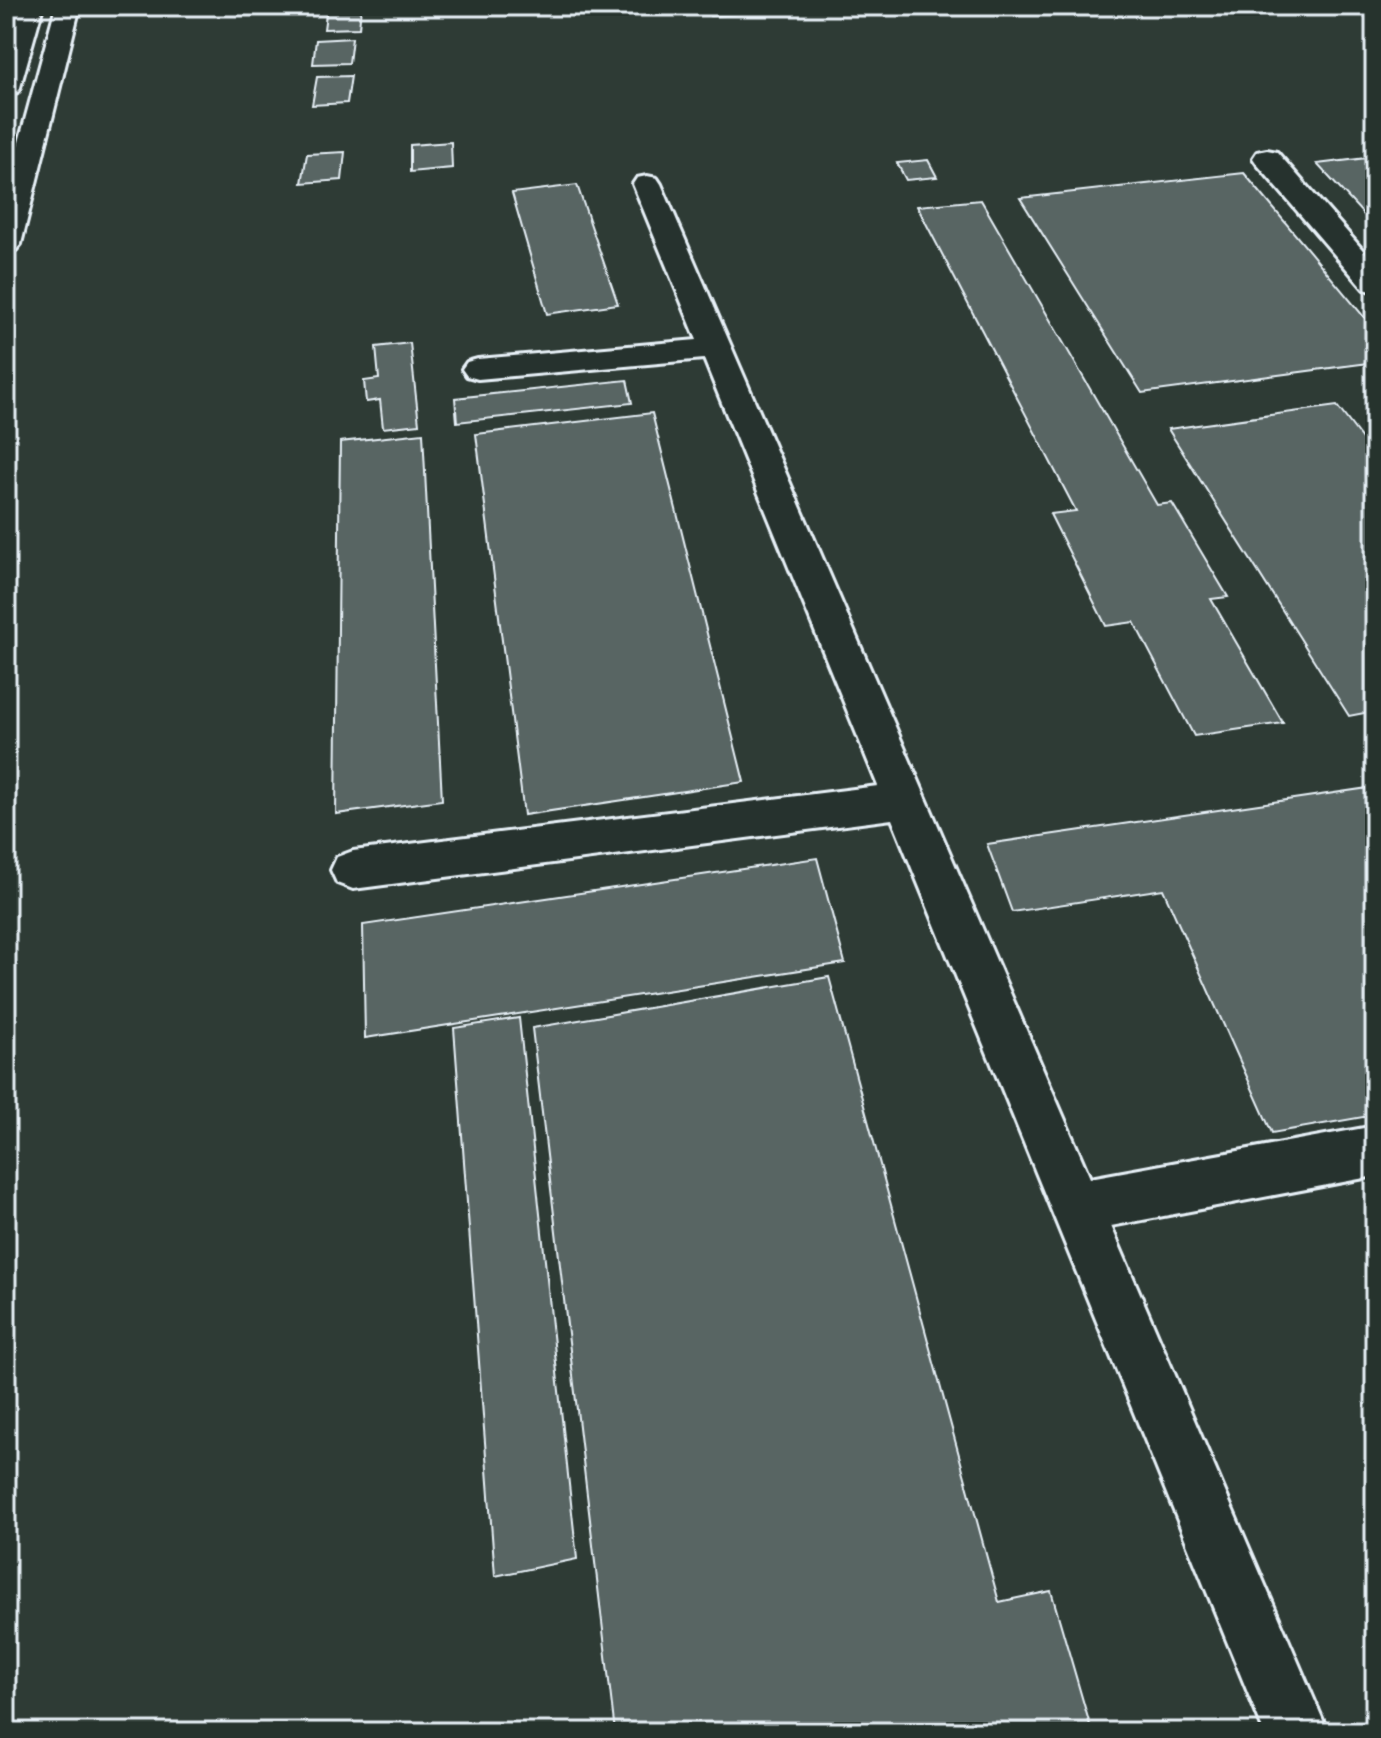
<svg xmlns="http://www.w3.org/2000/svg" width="1381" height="1738" font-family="'Gochi Hand',sans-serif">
  <rect width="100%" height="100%" fill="#2e3b35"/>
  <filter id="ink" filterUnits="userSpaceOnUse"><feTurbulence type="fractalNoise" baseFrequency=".0125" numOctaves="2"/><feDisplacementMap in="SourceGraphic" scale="16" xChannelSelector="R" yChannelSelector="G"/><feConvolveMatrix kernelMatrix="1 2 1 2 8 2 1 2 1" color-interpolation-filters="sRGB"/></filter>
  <g filter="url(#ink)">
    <path fill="#596563" stroke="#e8f1f8" stroke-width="2" d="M327,6h34l-2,22 -35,1z
      M707,6h32l2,8 -31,2z
      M352,38l-3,25 -36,1 3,-24z
      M351,76l-4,27 -35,2 5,-28z
      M451,142l1,26 -42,4v-27z
      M345,152l-3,28 -40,3 5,-29z
      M1375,157v70l-58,-63z
      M928,160l9,17 -31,3 -9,-17z
      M1244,173l131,157v32l-233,31 -122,-195z
      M577,185l41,119 -71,10 -35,-121z
      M981,200l176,305 15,-2 56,94 -17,2 72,124 -89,13 -60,-114 -28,4 -56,-112 26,-3 -159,-305z
      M410,343l9,81 -36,4 -3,-28 -14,2 -2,-21 15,-2 -3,-32z
      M627,380l5,23 -175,19 -2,-24z
      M1337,406l38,50v255l-26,5 -181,-287z
      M652,413l92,369 -220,33 -48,-381z
      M423,433l19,367 -106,14 4,-372z
      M1375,787v328l-103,18 -109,-244 -151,23 -25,-68z
      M817,858l28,105 -480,75 -2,-113z
      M829,977l170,625 52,-11 41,141h-477l-83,-704z
      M519,1018l58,541 -82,17 -41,-548z"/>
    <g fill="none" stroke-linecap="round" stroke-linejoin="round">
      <g stroke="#e8f1f8" stroke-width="6">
        <path id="minor" d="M1267,150l10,2 98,112v28l-11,-3 -107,-125 -4,-6 4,-6z
          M647,176l10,2 4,6 429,994 285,-52v50l-264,50 217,506h-64l-372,-913 -539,70 -16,-6 -6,-13 6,-13 16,-6 525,-65 -174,-427 -226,20 -11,-3 -5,-7 5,-7 11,-3 219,-19 -64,-156 4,-6z"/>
      </g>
      <g stroke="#e8f1f8" stroke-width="6">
        <path id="major" d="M19,6h24l-24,85 -13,8v-50z
          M56,6h24l-59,238 -5,6 -10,3v-63z"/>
      </g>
      <use href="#minor" fill="#26332d" fill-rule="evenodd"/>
      <use href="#major" fill="#26332d" fill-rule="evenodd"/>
    </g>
  </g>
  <rect width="1381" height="1738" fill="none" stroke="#26332d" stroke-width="32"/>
  <rect x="16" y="16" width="1349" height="1706" fill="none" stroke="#e8f1f8" stroke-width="3" filter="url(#ink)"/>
</svg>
